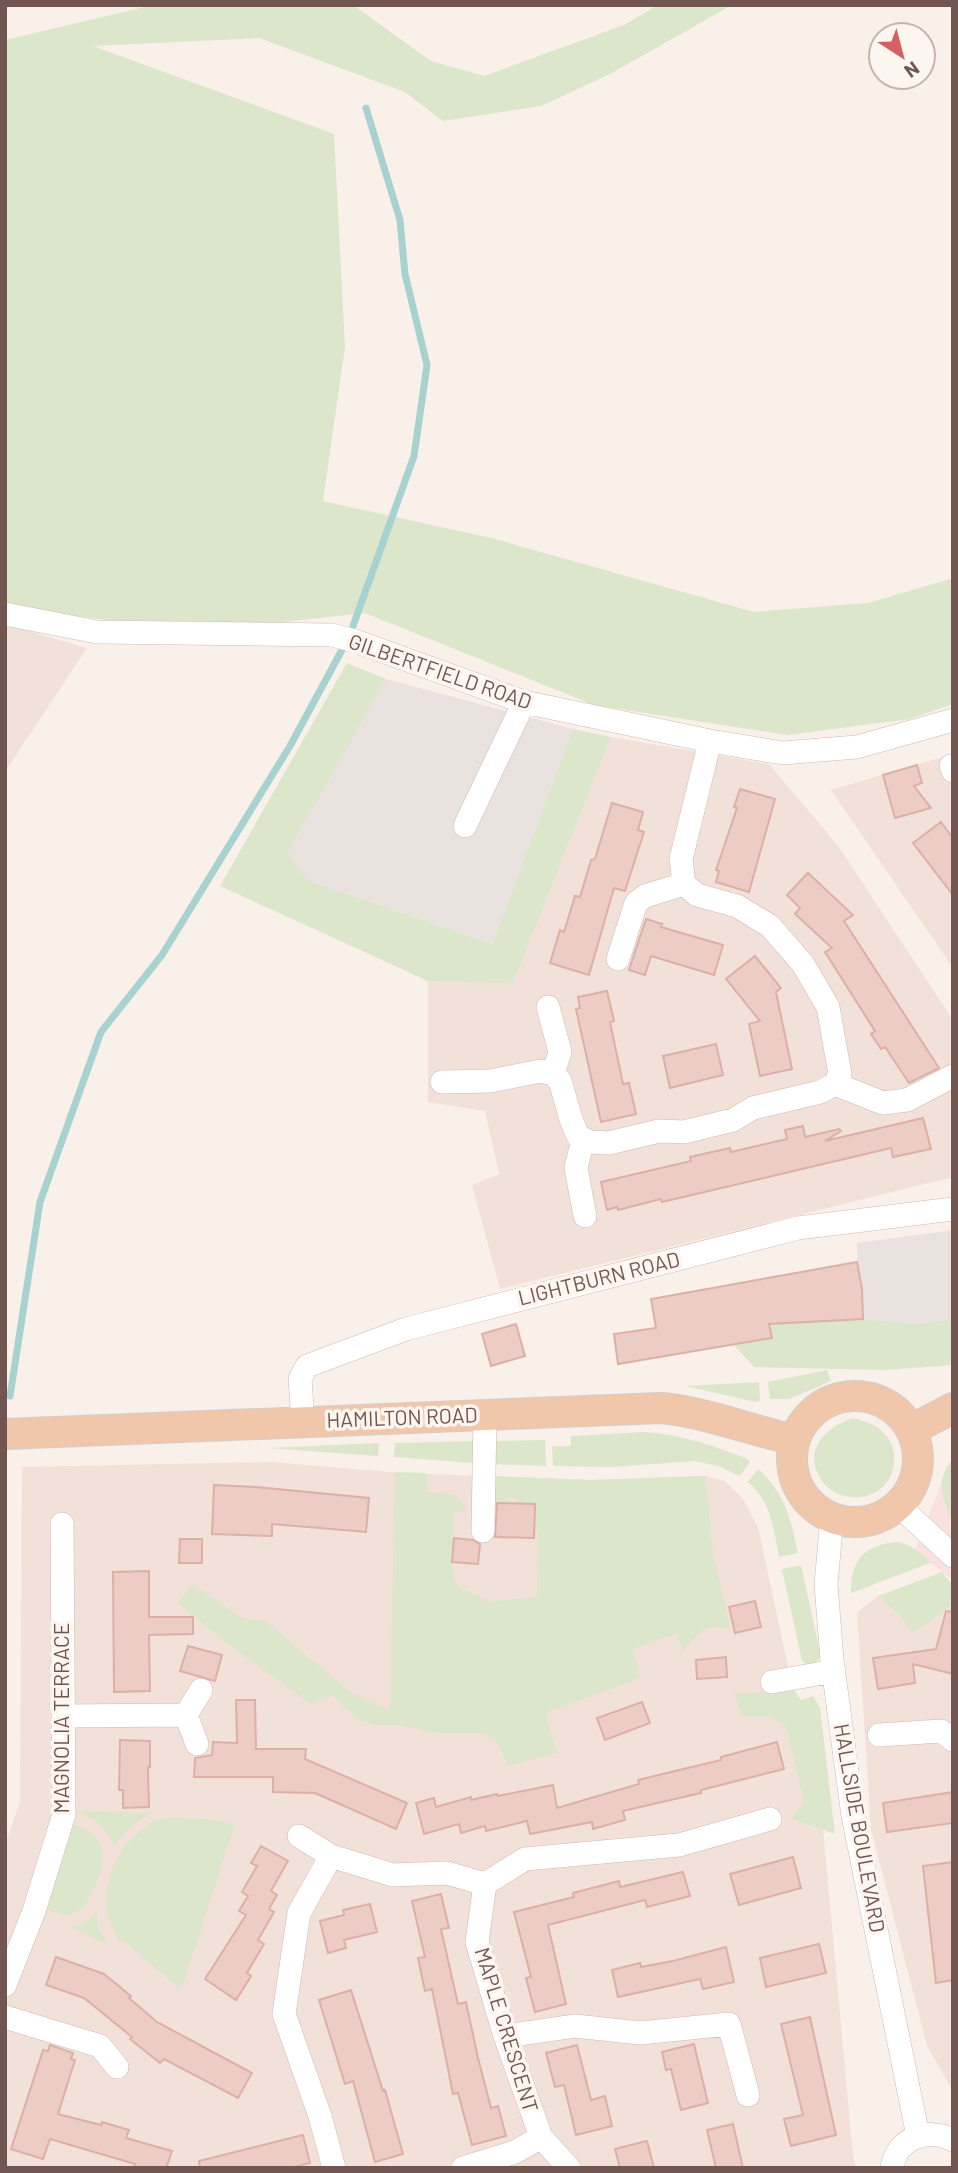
<svg xmlns="http://www.w3.org/2000/svg" width="958" height="2173" font-family="Barlow,sans-serif">
  <rect width="100%" height="100%" fill="#faf0ea"/>
  <path fill="#f1e1d9" d="M5,624l82,24 -82,124z
    M611,737l158,27 70,83 114,173v157l-453,112 -28,-104 27,-11 -14,-63 -57,-9v-121l85,1z
    M953,754v214l-122,-178z
    M271,1462l130,11 190,7 114,-4 20,5 18,18 15,28 65,301 30,327 3,13h-851v-323l15,-43 2,-335z
    M878,1596l21,19 14,19 40,-30v487l-26,-45 -56,-217 -14,-217z"/>
  <path fill="#f9e1df" d="M953,1460v120l-38,-29 34,-88z"/>
  <path fill="#e9e2df" d="M386,679l187,50 -79,215 -185,-63 -23,-28z
    M953,1230v89l-36,5 -54,-5 -1,-30 -5,-27v-19z"/>
  <path fill="#dbe6ca" d="M153,5h200l78,56 53,15 140,-51 34,-20h74l-120,68 -71,33 -98,15 -38,-29 -146,-54 -166,8 241,88 11,213 -22,154 168,37 263,74 114,-9 85,-25v126l-44,15 -122,16 -193,-30 -229,-92 -92,10 -165,-3 -92,-12 -11,-3v-565z
    M347,663l39,16 -99,174 22,28 184,63 80,-215 38,8 -98,246 -85,-2 -208,-95z
    M863,1319l54,5 36,-5v46l-68,5 -131,-3 -20,-22 38,-7 -3,-14z
    M827,1370l4,11 -42,18h-19l-2,-17z
    M759,1382l1,19 -5,1 -69,-16z
    M853,1418c10,3 21,5 29,13 20,18 15,52 -10,63 -9,4 -17,4 -26,2 -10,-1 -21,-9 -26,-18 -17,-29 6,-51 33,-60z
    M645,1432c35,2 68,14 101,26l4,4 -10,14 -22,-10 -23,-5 -84,6 -58,-1 -1,-20h19v-10z
    M545,1440l1,26 -55,-2 3,-23z
    M477,1441l-3,22 -80,-6 1,-14z
    M379,1443l-1,13 -111,-8z
    M953,1460v61c-11,-22 -19,-41 0,-61z
    M758,1469c28,25 32,49 40,84l-19,4c-6,-30 -7,-54 -31,-75z
    M395,1472l31,1 1,19c20,2 31,-2 40,19l-14,1 -1,50 1,15 6,10 31,15 47,-5 1,-66 -4,-1 -17,-26v-6l-8,-1 -1,6h-17l-1,-27 101,4 114,-4 8,79 18,74c-27,-6 -32,3 -49,23l-4,-19 -45,16 7,29 -95,35 12,40 -49,13 -12,-26 -15,-7h-45l-36,-8h-27l-18,-8 -23,-22 -21,9 -83,-60 -50,-41 15,-19 49,34 24,3 84,71 40,18z
    M898,1542c14,4 23,9 32,21l-79,30c-1,-33 14,-49 47,-51z
    M801,1565l20,92 -8,8h-6l-5,-4 -20,-92z
    M942,1572l11,14v18l-40,30 -14,-19 -21,-19z
    M794,1690l7,10 12,-4 7,12 15,126 -43,-15 12,-17 -18,-76 -17,-10 -27,1 -8,-23z
    M75,1811l77,2c-17,9 -27,17 -37,33 -12,-20 -17,-26 -40,-35z
    M172,1818l32,1 31,5 -53,163 -6,-1 -54,-47 -3,3 -11,-24 -2,-23 5,-25 14,-25 19,-17 11,-8z
    M70,1823c37,11 39,35 23,67 -5,10 -9,20 -21,24 -10,3 -21,-3 -31,-7z
    M97,1911l1,15 10,19 -37,-18c12,-2 18,-7 26,-16z"/>
  <g fill="none" stroke-linecap="round" stroke-linejoin="round">
    <path stroke="#a8d2cf" stroke-width="7" d="M353,626l61,-170 13,-91 -22,-91 -5,-54 -34,-112
      M10,1396l30,-194 61,-170 61,-77 128,-209 53,-98"/>
  </g>
  <path fill="#ecccc5" stroke="#dcb0a7" stroke-width="2" d="M917,765l5,18 -8,3 17,22 -36,10 -12,-43z
    M740,789l35,10 -26,93 -33,-10 3,-11 -3,-1 21,-62 -3,-1z
    M612,803l31,9 -5,18 6,2 -19,59 -11,-3 -25,87 -39,-12 10,-33 4,2 11,-36 5,1 11,-37 4,-1z
    M941,822l12,16v57l-40,-52z
    M808,873l45,42 -9,6 95,147 -30,15 -24,-36 -4,2 -10,-15 4,-3 -50,-79 7,-4 -37,-34 5,-6 -13,-13z
    M646,919l16,5 -1,3 62,18 -9,30 -63,-19 -6,19 -16,-5z
    M755,956l26,32 -5,4 16,77 -32,7 -11,-52 11,-3 -34,-42z
    M607,991l7,30 -4,1 13,62 6,-1 7,31 -35,8 -25,-113 4,-1 -2,-11z
    M716,1044l7,31 -53,13 -7,-32z
    M923,1118l8,31 -38,8 -2,-9 -229,54 -1,-3 -43,11 -1,-3 -10,3 -6,-28 90,-21 -1,-4 40,-9 1,4 56,-13 -2,-9 18,-4 2,11 34,-8 2,2 -16,10z
    M857,1262l5,27 1,30 -94,5 3,14 -154,26 -4,-30 42,-6 -5,-29z
    M516,1324l9,32 -34,10 -9,-32z
    M214,1485l42,2 113,11 -3,34 -94,-8v12l-60,-2z
    M497,1503l38,1 -1,34 -39,-1z
    M454,1538l19,2 7,4 -2,20 -26,-2z
    M180,1539h22v24h-23z
    M149,1571v46h44v17l-44,1 1,56 -36,1 -1,-120z
    M755,1601l6,26 -26,6 -6,-26z
    M946,1611l7,1v62l-40,-10 2,19 -37,6 -5,-31 63,-9z
    M188,1646l34,9 -7,26 -35,-10z
    M726,1657l1,20 -30,2 -1,-19z
    M236,1700h19l1,49h50l-1,10 102,44 -11,26 -81,-36 -42,-1v-15h-79l1,-19 17,-3 1,-13 24,1z
    M642,1702l8,21 -45,17 -8,-22z
    M120,1740l30,1v26h-2l1,40 -26,1v-18h-4z
    M777,1742l7,27 -83,21v3l-78,18 2,9 -32,9 -1,-7 -62,12 -3,-13 -41,10 -1,-5 -24,7 -2,-9 -35,10 -8,-31 18,-5 2,9 35,-10v3l26,-6 1,2 55,-11 4,23 82,-24 -1,-4 83,-20v-3z
    M953,1792v31l-66,9 -4,-29z
    M261,1846l27,15 -17,30 6,4 -8,14 5,3 -16,28 6,4 -17,29 4,3 -15,24 -31,-21 41,-64 -7,-4 9,-15 -6,-4 15,-26 -6,-3z
    M793,1857l8,31 -62,17 -9,-31z
    M953,1862v118l-17,3 -13,-117z
    M683,1872l7,24 -43,11 -2,-7 -97,25 18,79 -31,8 -9,-34 5,-1 -17,-65 60,-15 -1,-4 46,-12 1,6z
    M441,1894l8,34 -8,1 17,75 8,-2 12,56 13,50 7,-2 8,30 -34,9 -14,-52 -5,1 -21,-105 -7,2 -7,-33 7,-1 -13,-56z
    M370,1904l7,28 -33,8 2,8 -18,5 -8,-32 24,-6 -1,-5z
    M819,1944l7,29 -60,14 -6,-29z
    M726,1947l8,35 -31,7 -3,-10 -82,18 -6,-27 28,-7 1,4 32,-6z
    M56,1957l48,17 27,22 -2,2 28,24 95,51 -14,25 -74,-39 -4,4 -30,-24 2,-2 -48,-39 -38,-13z
    M351,1990l32,101 2,-1 18,64 -28,8 -22,-81 -8,3 -26,-84z
    M810,2017l26,118 -45,11 -7,-27 19,-4 -22,-91z
    M694,2044l14,59 -27,7 -10,-41 -5,1 -4,-18z
    M50,2045l23,8 -2,6 4,1 -17,54 43,11 1,-3 27,8 -3,8 46,13 -6,17h-32l1,-4 -85,-25 -7,20 -32,-10 32,-99 5,1z
    M577,2045l14,55 14,-4 7,30 -36,9 -12,-50 -9,2 -9,-34z
    M733,2124l10,44h-27l-9,-38z
    M303,2135l7,28 -19,5h-91l-1,-7z
    M647,2141l7,27h-34l-5,-19z"/>
  <g fill="none" stroke-linecap="round" stroke-linejoin="round">
    <g stroke="#cdb9b4" stroke-width="24">
      <path id="minor" d="M5,614l92,18 235,3 23,6 169,61 186,39 73,12 74,-6 96,-27
        M951,766l2,5
        M465,826l59,-124
        M618,959l18,-56 9,-7 39,-12
        M548,1007l12,45 -7,22
        M442,1082l48,-1 50,-10 13,3 7,7 11,38 7,17 12,6 19,1 50,-12 25,1 49,-12 20,-12 67,-16 15,-8 5,-10 -12,-67 -25,-43 -33,-38 -33,-20 -40,-11 -13,-11 -3,-25 29,-118
        M835,1084l48,19 24,-3 46,-24
        M583,1139l-7,29 9,48
        M303,1421l-3,-42 7,-13 99,-37 392,-101 155,-19
        M898,1505l55,51
        M832,1518l-6,66 6,76 21,156 65,320
        M483,1531l2,-115
        M772,1682l62,-11
        M63,1716l123,-1
        M879,1735l62,-4 12,9
        M197,1744l-11,-29 15,-25
        M299,1836l32,20
        M5,1985l29,-74 30,-97 -2,-290
        M5,2017l95,29 17,21
        M505,2036l70,-10 65,7 89,-9 19,71
        M334,2168l-14,-52 -36,-102 15,-101 32,-57 62,19 54,-2 38,11
        M463,2168l52,-16 26,-15
        M569,2168l-28,-31 -36,-101 -28,-94 8,-58 40,-25 154,-14 91,-26
        M892,2168c4,-30 36,-41 61,-28"/>
    </g>
    <g stroke="#d4ccca" stroke-width="32">
      <path id="major" d="M792 1459a63 63 0 1 1 126 0a63 63 0 1 1-126 0Z
        M911,1430l42,-22
        M5,1434l657,-26c46,5 88,22 133,32"/>
    </g>
    <use href="#minor" stroke="#fff" stroke-width="23"/>
    <use href="#major" stroke="#f0c7ab" stroke-width="30"/>
  </g>
  <g text-anchor="middle" stroke-width="7" stroke-linejoin="round" paint-order="stroke">
    <g font-size="21" fill="#715550" stroke="#fdf5f0">
      <text transform="translate(440 672) rotate(19)" y="7">GILBERTFIELD ROAD</text>
      <text transform="translate(599 1279) rotate(-14)" y="7">LIGHTBURN ROAD</text>
      <text transform="translate(402 1418) rotate(-2)" y="7">HAMILTON ROAD</text>
      <text transform="translate(62 1718) rotate(-90)" y="7">MAGNOLIA TERRACE</text>
      <text transform="translate(859 1828) rotate(80)" y="7">HALLSIDE BOULEVARD</text>
      <text transform="translate(506 2030) rotate(73)" y="7">MAPLE CRESCENT</text>
    </g>
  </g>
  <rect width="958" height="2173" fill="none" stroke="#715550" stroke-width="14"/>
  <g transform="translate(902 56) rotate(144)"><circle r="33" fill="#fdf5f0" stroke="#c5b5b0" stroke-width="2"/>
  <path d="M0-5L12 26L0 18L-12 26Z" fill="#d4605f"/>
  <text y="-10" font-size="19" font-weight="bold" text-anchor="middle" fill="#715550">N</text>
  </g>
</svg>
